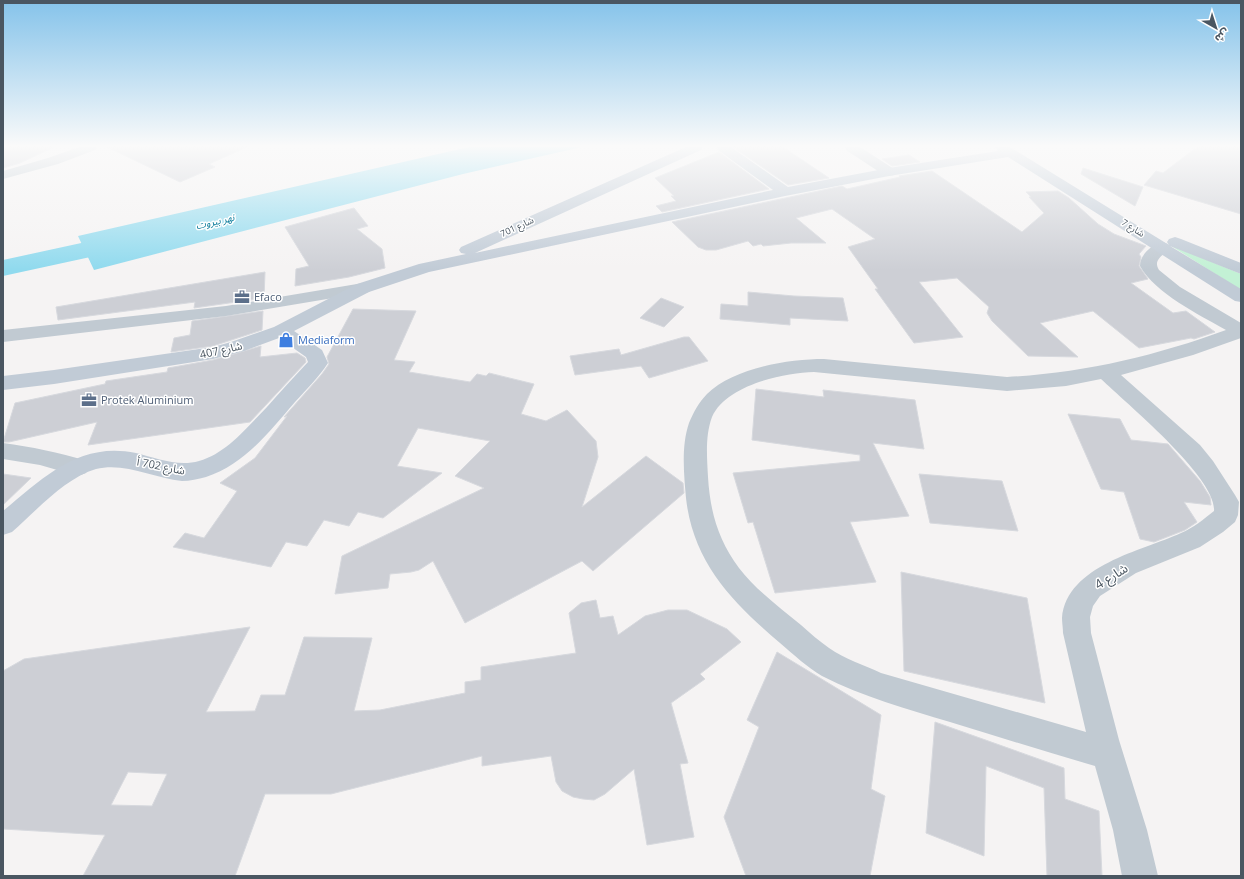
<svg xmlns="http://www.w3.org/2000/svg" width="1244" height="879" font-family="'Open Sans','Noto Sans Arabic',sans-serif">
  <rect width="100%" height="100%" fill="#f5f3f3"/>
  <path fill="#c3f1d5" d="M1168,244l73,30v16z"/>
  <path fill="#90daee" d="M469,147h113l-119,27 -369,96 -16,-34z"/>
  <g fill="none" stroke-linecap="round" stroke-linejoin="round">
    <path fill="#90daee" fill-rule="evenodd" d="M132,232l9,2 4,6 -4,6 -138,30v-16z"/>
  </g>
  <path fill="#cdcfd5" stroke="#d7d9de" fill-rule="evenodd" d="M3,147h51l-34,16 -17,5z
    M107,147h140l-38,17 6,3 -35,15z
    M733,147h50l46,31 -41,7z
    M1197,147h44v67l-97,-29 12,-14 7,2z
    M719,152l50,37 -107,23 -6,-6 20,-5 -5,-5h3l-19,-18z
    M909,155l11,7 -28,4 -10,-7z
    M1083,168l60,19 -8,19 -54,-32z
    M932,171l90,61 22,-19 -15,-16h2l-5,-5 32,-1 11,7 29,26 16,10 32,12 -7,8 2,3 -2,9 9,13 -17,4 42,30 13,-2 29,21 -21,7 -3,-1 -52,10 -46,-37 -53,12 38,34 -50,-1 -36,-35 -5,-8 2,-6 -32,-29 -38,4 44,55 -49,6 -39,-54h3l-30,-42 27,-8 -43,-30 -36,9 30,25h-35l-28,3 -2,-2 -8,2 -5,-5 -32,9h-10l-8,-3 -26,-25 170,-36 5,3 53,-12 -1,-1z
    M354,208l14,18 -11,3 25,20 3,19 -36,9 -54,9 1,-17 13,-3 -24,-39z
    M265,272l-1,26 -70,10 1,-6 -137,18 -2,-13z
    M748,292l46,4 49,2 5,23 -58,-3v7l-70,-6 1,-15 27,2z
    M661,298l23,9 -20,20 -24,-9z
    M353,309l63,2 -22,49 21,2 -6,10 61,10 7,-8 9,2 3,-3 45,11 -13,30 25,7 21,-11 29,31 2,16 -16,50 64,-51 37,27 1,10 -91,78 -11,-10 -117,62 -32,-62 -14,9 -8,2 -21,2 -2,14 -53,6 7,-38 142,-68 -29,-12 35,-35 -72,-13 -21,38 45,7 -59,45 -25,-6 -9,14 -25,-6 -17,26 -21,-4 -15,25 -98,-20 12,-14 19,5 33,-47 -17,-8 35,-25 32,-42 -3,1 38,-43 7,-10 -2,-7z
    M263,311l-1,19 -49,16 -42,6 3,-14 16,-3 2,-14z
    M684,337h5l19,24 -59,17 -8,-12 -66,9 -5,-19 49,-7 2,6z
    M261,346l-1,11 37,-4 8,5 1,4 -56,60 -162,23 9,-23 -88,20h-6l12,-39 90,-19 1,-3 61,-9 1,-4 45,-8z
    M756,389l68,8 -1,-7 92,10 9,49 -51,-6 36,73 -59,6 26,60 -101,11 -22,-71 -5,1 -15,-50 127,-12v-6l-108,-15z
    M1068,414l52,5 11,21 37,4 32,37 10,16 1,8 -27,-3 13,20 -12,8 -31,12 -14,-3 -16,-47 -23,-3z
    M3,474l28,4 -28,27z
    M919,474l83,7 16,50 -88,-8z
    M901,572l126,26 18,105 -141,-32z
    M596,600l4,18 13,-2 5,19 27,-19 23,-6h19l40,19 14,13 -41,32 5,5 -34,24 17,60 -8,1 14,73 -47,8 -13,-76 -29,25 -11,6 -11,-1 -10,-2 -11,-6 -6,-9 -5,-26 -69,10v-10l-151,38h-66l-30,82h-152l22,-41 -102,-6v-158l21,-12 226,-32 -44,85 49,-1 6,-16h24l19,-58 68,1 -18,73 26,-1 85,-17v-11l16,-2v-13l95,-14 -7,-40 12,-10zM128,772l39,2 -15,32 -41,-1z
    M777,652l104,63 -10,74 14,7 -15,80h-124l-22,-59 35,-90 -12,-7z
    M935,722l129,46 1,31 34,12 3,65h-55l-3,-88 -58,-22 -2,90 -58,-23z"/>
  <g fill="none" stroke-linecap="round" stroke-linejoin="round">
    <path fill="#c1cad2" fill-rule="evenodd" d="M79,147h18l-2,3 -37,14 -55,15v-8l45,-13z
      M845,147h15l34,22 2,3 -2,3 -5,1 -5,-1 -38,-25z
      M1162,242l6,2 2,3c-5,8 -18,12 -11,23l21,17 61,36v15l-48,17 -72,20 79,70 13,16 22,34 4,7 -1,13 -3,7 -12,10 -23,15 -64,26 -36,23 -7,10 -3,11 1,16 28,107 28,90 11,46h-36l-9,-46 -18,-64c-48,-14 -96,-29 -145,-44 -43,-13 -87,-25 -128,-46 -15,-9 -28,-21 -42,-33 -46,-39 -87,-80 -94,-145 -2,-23 -5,-52 3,-75 4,-10 10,-21 18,-29 26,-26 81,-35 117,-35l183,18c76,-4 148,-21 219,-47 -28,-16 -70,-36 -86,-64 0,-11 11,-21 22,-24zM814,372l193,19 59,-5 35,-7c25,24 116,99 113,132 -10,8 -21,17 -33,22 -39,18 -114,32 -119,85 0,5 1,10 1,15l23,99 -205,-59c-17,-8 -36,-14 -52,-25 -10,-7 -19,-15 -28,-23 -22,-18 -45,-35 -62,-57 -21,-28 -29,-57 -31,-91 -1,-20 -3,-41 4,-60 14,-32 71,-44 102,-45z
      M363,283l6,1 3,4 -3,4 -143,24 -223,26v-12l223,-24z
      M3,443c28,4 56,9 83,18l3,6 -3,6 -8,3 -38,-11 -37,-6z"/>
    <path fill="#c1cbd6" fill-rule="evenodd" d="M686,147h17l-2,3 -226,103 298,-63 -55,-40 -1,-3h14l57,40 101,-19 109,-17 -3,-4h15l159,98 -2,-3 2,-3 6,-2 6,2 60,24v11l-71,-28 71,43v13l-6,-1 -227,-144 -119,19 -104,20 -356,76 -60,20 -75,39 28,19 6,13c-9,14 -22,27 -33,39 -26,30 -50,62 -89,75 -8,2 -16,4 -24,4 -29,-3 -57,-19 -86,-12 -31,9 -60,42 -84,63l-9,3v-24c40,-33 76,-70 133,-58 20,5 42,14 63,8 28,-8 48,-34 68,-54 13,-15 27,-30 41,-45l-2,-5 -27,-19 -35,13 -31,8 -159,25 -51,6v-14l51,-6 159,-23 18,-5 43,-15 83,-43 62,-20 47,-10 -5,-1 -2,-3 2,-3z"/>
  </g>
  <linearGradient id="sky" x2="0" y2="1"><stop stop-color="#85c3ea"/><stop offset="0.54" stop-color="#fafafa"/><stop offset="1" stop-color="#fafafa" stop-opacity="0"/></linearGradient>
  <rect width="1244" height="270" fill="url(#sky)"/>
  <defs>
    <g id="office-bare" transform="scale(1.2)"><path d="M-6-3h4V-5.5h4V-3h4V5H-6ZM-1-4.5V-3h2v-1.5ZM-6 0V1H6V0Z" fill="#5c6f8a" stroke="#fff" stroke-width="2.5" paint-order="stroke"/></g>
    <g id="shop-bare" transform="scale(1.2)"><path d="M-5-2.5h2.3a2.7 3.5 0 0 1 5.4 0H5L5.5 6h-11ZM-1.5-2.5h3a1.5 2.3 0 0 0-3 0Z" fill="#3f7fe0" stroke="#fff" stroke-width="2.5" paint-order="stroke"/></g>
  </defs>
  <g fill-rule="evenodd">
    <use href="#office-bare" x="242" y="297"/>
    <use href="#shop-bare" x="286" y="340"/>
    <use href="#office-bare" x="89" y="400"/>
  </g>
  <g text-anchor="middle" stroke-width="3" stroke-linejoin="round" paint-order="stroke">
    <g font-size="9" fill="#4a5661" stroke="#fff">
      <text transform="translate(517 227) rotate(-25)" y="3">شارع 701</text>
      <text transform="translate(1133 228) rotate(32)" y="3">شارع 7</text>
    </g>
    <g font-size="10" font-style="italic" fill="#0c7c9b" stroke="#fff">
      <text transform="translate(215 221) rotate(-13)" y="4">نهر بيروت</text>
    </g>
    <g font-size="11" fill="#4e5e75" stroke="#fff" text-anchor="start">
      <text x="254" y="301">Efaco</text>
      <text x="101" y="404">Protek Aluminium</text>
    </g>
    <g font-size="11" fill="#366cbe" stroke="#fff" text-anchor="start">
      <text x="298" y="344">Mediaform</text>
    </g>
    <g font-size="11" fill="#4a5661" stroke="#fff">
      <text transform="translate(221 350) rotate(-13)" y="4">شارع 407</text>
      <text transform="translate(161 466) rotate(11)" y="4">شارع 702 أ</text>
    </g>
    <g font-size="13" fill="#4a5661" stroke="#fff">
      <text transform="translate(1111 576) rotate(-32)" y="5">شارع 4</text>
    </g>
  </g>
  <rect width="1244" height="879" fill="none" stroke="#4a5661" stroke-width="8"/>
  <g transform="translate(1216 28) rotate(141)" stroke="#ffffff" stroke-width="3" paint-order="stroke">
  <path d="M0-3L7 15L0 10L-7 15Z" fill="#4a5661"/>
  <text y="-6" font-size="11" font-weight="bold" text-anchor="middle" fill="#4a5661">ش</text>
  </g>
</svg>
